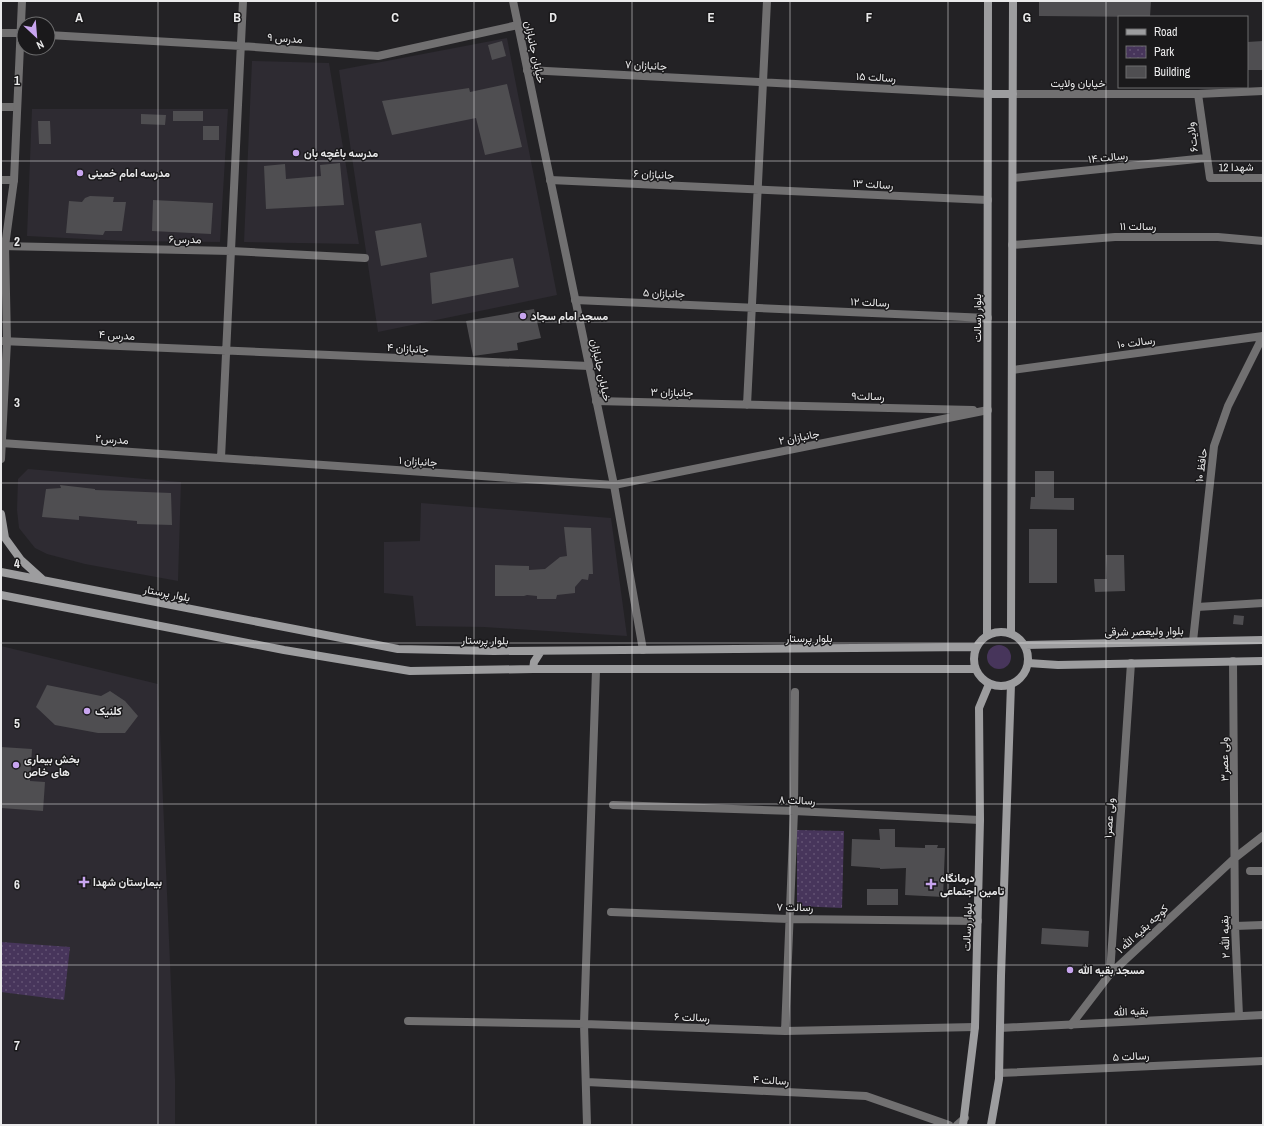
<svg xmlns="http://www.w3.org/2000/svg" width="1264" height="1126" font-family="'Archivo Narrow',Vazirmatn,sans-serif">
  <defs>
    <pattern id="park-dots" width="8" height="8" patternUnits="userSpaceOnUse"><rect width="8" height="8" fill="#47355b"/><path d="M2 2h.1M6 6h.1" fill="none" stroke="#625273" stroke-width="1.8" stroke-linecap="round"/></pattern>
  </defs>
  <rect width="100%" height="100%" fill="#232225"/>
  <path fill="#2e2b32" d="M507,38l50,257 -179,37 -39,-262z
    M252,61l77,2 30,181 -115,-2z
    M32,109h196l-8,133 -95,-1 -98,-5z
    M28,469l153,13 -3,99 -93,-17 -38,-10 -12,-6 -16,-20 -2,-18 1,-31z
    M421,503l190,15 16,118 -143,-9 -68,-1 -3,-30 -29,-3v-51l36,-1z
    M1,646l157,38 17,395v46h-174z"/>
  <path fill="#47355b" d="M987 657a12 12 0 1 1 24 0a12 12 0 1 1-24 0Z"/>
  <path fill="url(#park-dots)" d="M797,830l47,1 -2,77 -45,-2z
    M1,942l69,5 -6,53 -63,-8z"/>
  <path fill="#4f4e51" d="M1039,1h112l-1,16 -111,-1z
    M502,41l4,15 -14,4 -4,-15z
    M1263,41v29h-16v-28z
    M507,84l15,63 -37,8 -9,-37 -84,17 -10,-34 87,-13 1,4z
    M173,111h30v10h-30z
    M141,114l25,1 -1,10 -24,-1z
    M38,121h12l1,23h-12z
    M203,126h16v14h-16z
    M340,163l4,42 -78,4 -2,-43 21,-2 1,15 35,-3 -1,-11z
    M90,196l24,1 -1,5h13l-4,29h-17l-2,4 -37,-2 3,-32 13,1 3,-4z
    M153,200l60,3 -2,31 -59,-3z
    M421,223l6,34 -46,9 -6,-35z
    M513,258l6,29 -87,17 -2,-31z
    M534,309l7,29 -24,5 1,7 -45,6 -7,-35z
    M1035,471h19v27h20v12l-44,-1 1,-12h4z
    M60,485l35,4v1l76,3 1,32 -35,-1v-3l-58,-5v4l-37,-3 4,-28 15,-1z
    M564,527l27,1 2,46h-4l-1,6 -6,-1 -7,8v6l-18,2 -1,4h-19v-3l-10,-1 -3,1h-29v-31l34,1v4l16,-1 15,-12 7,-1z
    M1029,529h28v54h-28z
    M1106,555h18l1,36 -30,1 -1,-13h13z
    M1234,615l10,1 -1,9 -10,-1z
    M47,685l54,11 9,-5 15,10 13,15 -13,17h-27l-43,-8 -19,-18z
    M1,747l31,2 -2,32 15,1 -2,29 -42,-3z
    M879,829h16v18l30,1v-3h13l-1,3h8l-2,49 -38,-2 1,-27 -26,1v-1l-29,-2 1,-27 28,1z
    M867,889h31v16h-31z
    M1042,928l47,3 -1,16 -47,-3z"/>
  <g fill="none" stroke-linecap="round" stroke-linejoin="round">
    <path stroke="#717071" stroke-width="8" d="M1,33h23
      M48,35l193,11 137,10 140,-31
      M527,70l461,24
      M1198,94l12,84h53
      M1,107h16
      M1013,178l193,-20
      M1,180h13
      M550,180l438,20
      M1012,245l103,-8h103l45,4
      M1,246l230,5 134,7
      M575,300l413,18
      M1,341l588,25
      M1012,370l251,-34
      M596,401l377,9
      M747,405l20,-404
      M1,443l613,42 374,-75
      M221,458l22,-457
      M1193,641l21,-195 14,-40 35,-70
      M1233,661l2,265 4,90
      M613,805l181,6 186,9
      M1250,871h13
      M611,912l178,7 189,2
      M1235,926l28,-1
      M1110,974l21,-311
      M408,1021l176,3 201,7 190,-4
      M1071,1025l39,-51 126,-117 27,-21
      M785,1031l9,-220 1,-119
      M999,1073l264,-12
      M587,1082l279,14 83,29
      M587,1125l-3,-101 12,-354"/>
    <path stroke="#717071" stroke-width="8" d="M513,1l101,484 29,165
      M1013,94h185l65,-3
      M1,459l6,-118 -2,-95 9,-66 8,-179
      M1197,607l66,-4
      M1000,1028l263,-13
      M957,1125l8,-7"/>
    <path stroke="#9d9d9f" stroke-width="8" d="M988,94h25
      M1,514l4,24 16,22 21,19
      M1,572l397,77 96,2 482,-4
      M1,595l283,55 126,21 123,-2h442
      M974 659a27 27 0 1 1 54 0a27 27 0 1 1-54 0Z
      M1011,634l2,-633
      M987,635l1,-634
      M1025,645l238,-5
      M1028,663l30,2 205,-4
      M533,669l1,-7 7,-11
      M963,1125l12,-98 5,-207 -1,-112 10,-24
      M991,1125l8,-46 2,-103 10,-292"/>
  </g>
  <path fill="none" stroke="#eaeaeb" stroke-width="1" stroke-opacity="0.55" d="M158,1v1124M316,1v1124M474,1v1124M632,1v1124M790,1v1124M948,1v1124M1106,1v1124M1,161h1262M1,322h1262M1,483h1262M1,643h1262M1,804h1262M1,965h1262"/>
  <g fill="#c8a5ef" stroke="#1a191b" stroke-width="1.5">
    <circle cx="296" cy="153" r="4"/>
    <circle cx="80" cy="173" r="4"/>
    <circle cx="523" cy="316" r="4"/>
    <circle cx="87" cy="711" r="4"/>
    <circle cx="16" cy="765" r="4"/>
    <path d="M82 876h4v4h4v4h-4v4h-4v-4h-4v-4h4z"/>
    <path d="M929 878h4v4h4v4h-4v4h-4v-4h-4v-4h4z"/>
    <circle cx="1070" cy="970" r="4"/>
  </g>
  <g text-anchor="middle" stroke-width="3" stroke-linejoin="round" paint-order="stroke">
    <g font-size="11" fill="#eaeaeb" stroke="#1a191b">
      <text transform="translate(285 38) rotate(4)" y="4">مدرس ۹</text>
      <text transform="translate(535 52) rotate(78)" y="4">خیابان جانبازان</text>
      <text transform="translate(646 65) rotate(3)" y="4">جانبازان ۷</text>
      <text transform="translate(876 77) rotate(3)" y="4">رسالت ۱۵</text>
      <text x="1078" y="87">خیابان ولایت</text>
      <text transform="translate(1192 137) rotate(-97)" y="4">ولایت۶</text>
      <text transform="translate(1108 157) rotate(-6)" y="4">رسالت ۱۴</text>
      <text transform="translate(1236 167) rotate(-1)" y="4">شهدا 12</text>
      <text transform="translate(654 174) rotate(3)" y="4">جانبازان ۶</text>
      <text transform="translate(873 184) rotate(3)" y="4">رسالت ۱۳</text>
      <text x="1138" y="230">رسالت ۱۱</text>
      <text transform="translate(185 239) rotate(1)" y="4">مدرس۶</text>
      <text transform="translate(664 293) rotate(2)" y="4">جانبازان ۵</text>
      <text transform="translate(870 302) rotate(2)" y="4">رسالت ۱۲</text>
      <text transform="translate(977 318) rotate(-90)" y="4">بلوار رسالت</text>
      <text transform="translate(117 335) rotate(3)" y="4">مدرس ۴</text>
      <text transform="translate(1136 342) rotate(-8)" y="4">رسالت ۱۰</text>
      <text transform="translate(408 348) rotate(3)" y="4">جانبازان ۴</text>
      <text transform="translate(601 370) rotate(78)" y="4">خیابان جانبازان</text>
      <text transform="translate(672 392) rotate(1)" y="4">جانبازان ۳</text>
      <text transform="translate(868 396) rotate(1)" y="4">رسالت۹</text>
      <text transform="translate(799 437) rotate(-11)" y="4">جانبازان ۲</text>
      <text transform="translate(112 439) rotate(4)" y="4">مدرس۲</text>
      <text transform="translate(418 461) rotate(4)" y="4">جانبازان ۱</text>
      <text transform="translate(1201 465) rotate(-83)" y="4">حافظ ۱۰</text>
      <text transform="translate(167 593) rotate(11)" y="4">بلوار پرستار</text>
      <text transform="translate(1144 631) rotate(-1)" y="4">بلوار ولیعصر شرقی</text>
      <text x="809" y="642">بلوار پرستار</text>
      <text transform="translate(485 640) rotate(1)" y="4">بلوار پرستار</text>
      <text transform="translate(1224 759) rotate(-91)" y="4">ولی عصر۳</text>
      <text transform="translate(797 800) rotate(2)" y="4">رسالت ۸</text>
      <text transform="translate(1109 818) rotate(-86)" y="4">ولی عصر۱</text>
      <text transform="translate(795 907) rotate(1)" y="4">رسالت ۷</text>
      <text transform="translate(967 927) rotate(-88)" y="4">بلوار رسالت</text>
      <text transform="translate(1142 929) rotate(-43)" y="4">کوچه بقیه الله ۱</text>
      <text transform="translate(1225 937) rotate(-92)" y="4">بقیه الله ۲</text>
      <text transform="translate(1131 1011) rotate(-3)" y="4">بقیه الله</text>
      <text transform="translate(692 1017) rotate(2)" y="4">رسالت ۶</text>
      <text transform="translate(1131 1056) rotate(-3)" y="4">رسالت ۵</text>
      <text transform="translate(771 1080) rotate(3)" y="4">رسالت ۴</text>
    </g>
    <g font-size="11" font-weight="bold" fill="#eaeaeb" stroke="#1a191b" text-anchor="start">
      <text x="304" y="157">مدرسه باغچه بان</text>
      <text x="88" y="177">مدرسه امام خمینی</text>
      <text x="531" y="320">مسجد امام سجاد</text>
      <text x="95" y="715">کلنیک</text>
      <text x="24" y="763">بخش بیماری<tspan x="24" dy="13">های خاص</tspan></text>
      <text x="940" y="882">درمانگاه<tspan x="940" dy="13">تامین اجتماعی</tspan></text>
      <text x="93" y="886">بیمارستان شهدا</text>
      <text x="1078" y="974">مسجد بقیه الله</text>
    </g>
  </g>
  <g font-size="13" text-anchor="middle" font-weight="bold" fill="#eaeaeb" stroke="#1a191b" stroke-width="3" stroke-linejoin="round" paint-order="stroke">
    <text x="79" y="22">A</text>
    <text x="237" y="22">B</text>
    <text x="395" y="22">C</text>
    <text x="553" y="22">D</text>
    <text x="711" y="22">E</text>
    <text x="869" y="22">F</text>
    <text x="1027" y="22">G</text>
    <text x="17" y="85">1</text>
    <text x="17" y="246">2</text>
    <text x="17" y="407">3</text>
    <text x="17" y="568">4</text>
    <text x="17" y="728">5</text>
    <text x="17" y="889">6</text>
    <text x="17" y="1050">7</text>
  </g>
  <rect width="1264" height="1126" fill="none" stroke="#eaeaeb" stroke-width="4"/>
  <rect x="1118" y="16" width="130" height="72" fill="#1a191b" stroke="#6d6d6e"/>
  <rect x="1126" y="29" width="20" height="6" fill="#9d9d9f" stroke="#6d6d6e"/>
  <text x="1154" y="36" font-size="12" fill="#eaeaeb">Road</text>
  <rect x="1126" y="46" width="20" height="12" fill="url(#park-dots)" stroke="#6d6d6e"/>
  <text x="1154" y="56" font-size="12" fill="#eaeaeb">Park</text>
  <rect x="1126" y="66" width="20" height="12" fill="#4f4e51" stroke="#6d6d6e"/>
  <text x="1154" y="76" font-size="12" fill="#eaeaeb">Building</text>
  <g transform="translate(36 36) rotate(154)"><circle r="19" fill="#1a191b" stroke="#6d6d6e"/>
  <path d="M0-3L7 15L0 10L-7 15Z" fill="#c8a5ef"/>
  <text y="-6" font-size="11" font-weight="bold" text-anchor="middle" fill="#eaeaeb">N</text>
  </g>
</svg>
